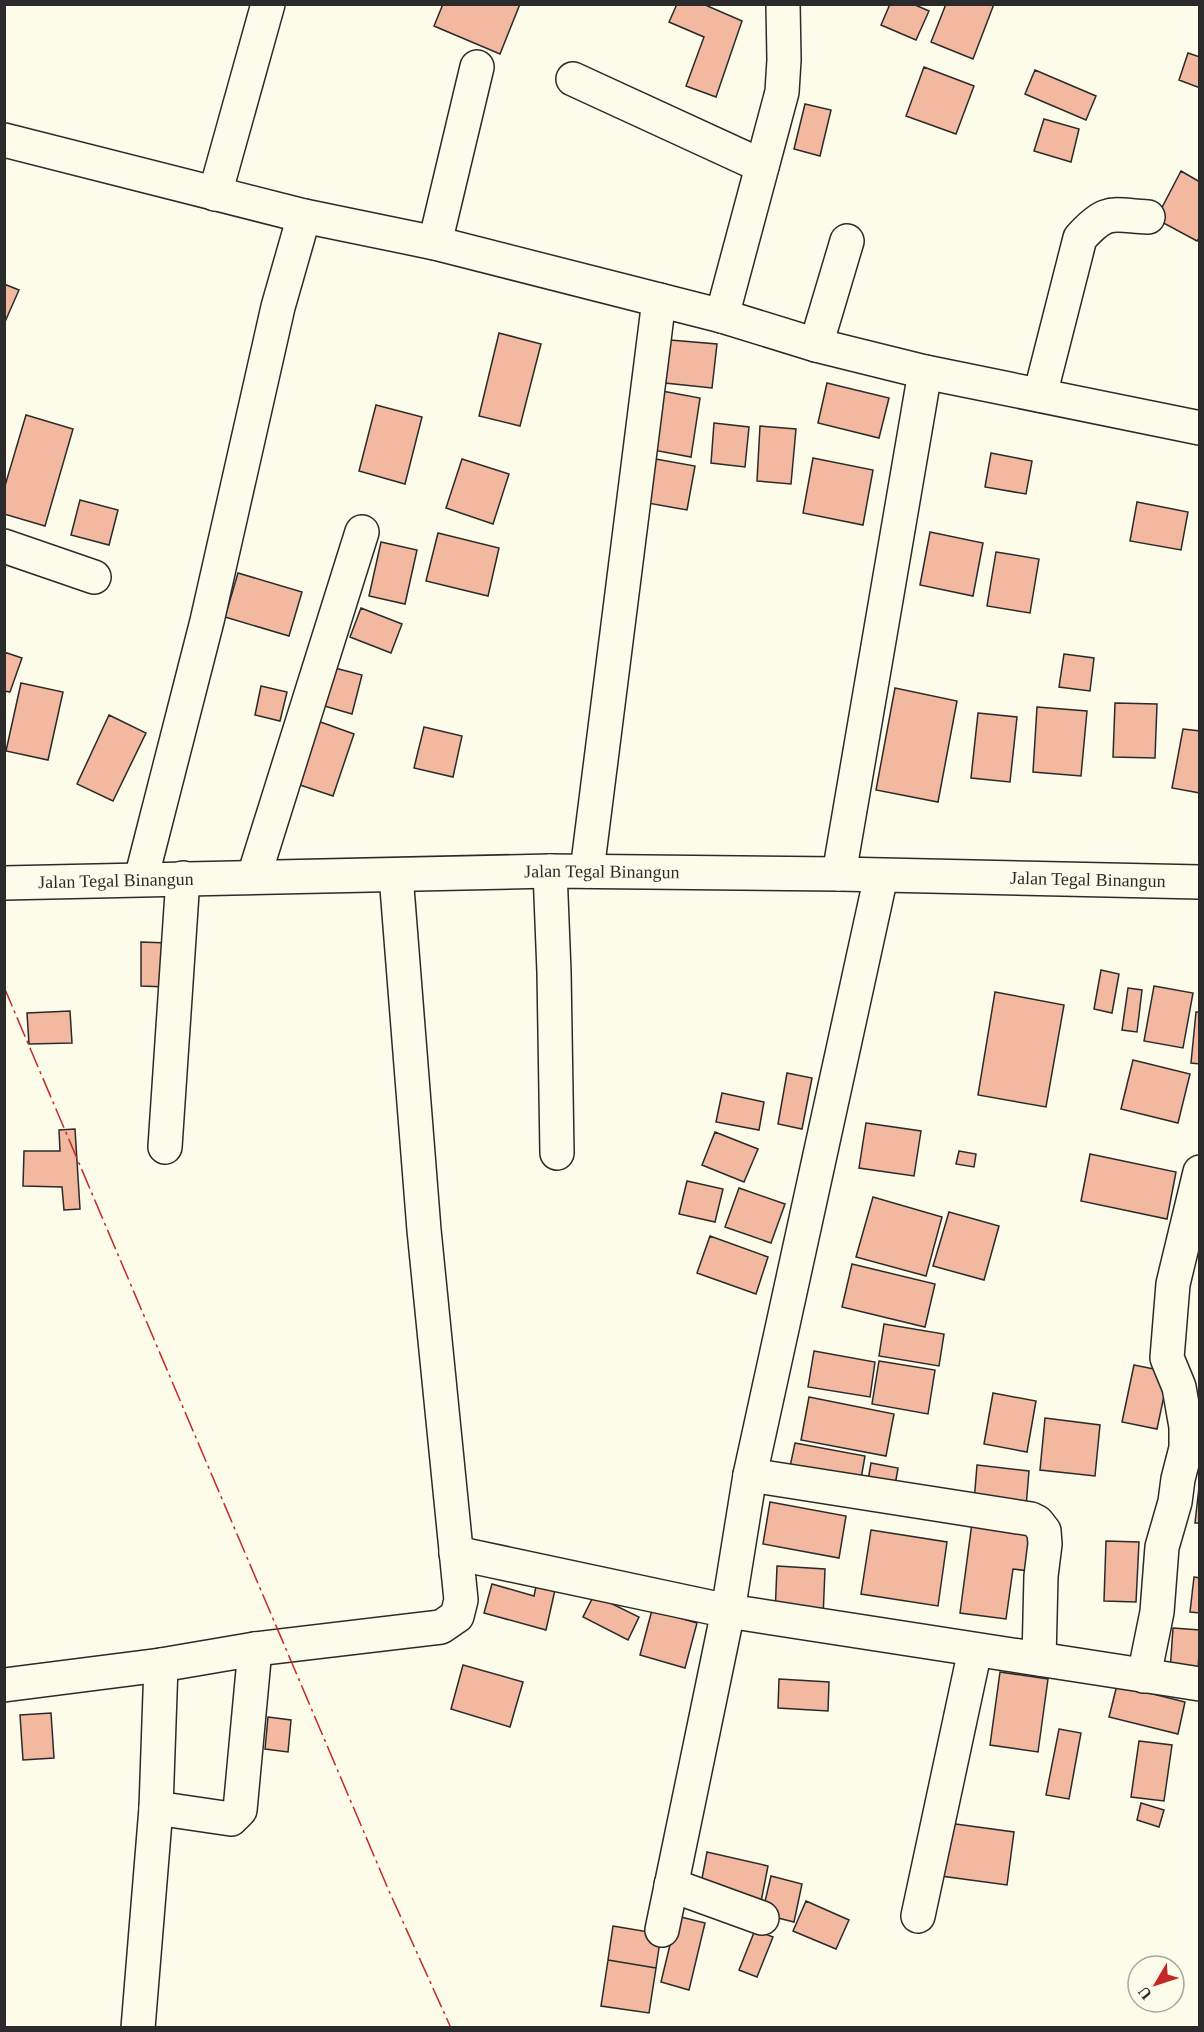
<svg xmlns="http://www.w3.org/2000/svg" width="1204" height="2032" font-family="'Times New Roman',serif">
  <rect width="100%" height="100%" fill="#fdfbea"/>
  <path fill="#f2b8a0" stroke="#2b2b2b" stroke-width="1.5" d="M443,4h77l-20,50 -66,-28z
    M677,4h26l39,17 -26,76 -30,-11 18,-49 -35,-15z
    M890,4h23l16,7 -13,29 -35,-15z
    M946,4h48l-21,55 -42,-17z
    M1188,53l12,4v31l-21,-8z
    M924,67l50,19 -18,48 -50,-18z
    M1035,70l61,26 -10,24 -61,-26z
    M805,104l26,6 -11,46 -26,-7z
    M1044,119l35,10 -8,33 -37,-11z
    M1181,171l19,11v55l-3,4 -41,-22z
    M4,284l15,6 -15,34z
    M499,333l42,11 -21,82 -41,-10z
    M670,340l47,4 -5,44 -47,-5z
    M827,383l62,15 -10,40 -61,-15z
    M662,391l38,7 -9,59 -38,-7z
    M376,405l46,12 -17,67 -46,-13z
    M26,415l47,14 -28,97 -41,-12v-25z
    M714,423l35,4 -4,40 -34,-4z
    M760,426l36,3 -5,55 -34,-3z
    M991,453l41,8 -6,33 -41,-7z
    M650,458l45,8 -8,44 -45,-8z
    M813,458l60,12 -10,55 -60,-12z
    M462,459l47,15 -16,50 -47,-16z
    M80,500l38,10 -9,35 -38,-10z
    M1137,502l51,10 -7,38 -51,-9z
    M930,532l53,11 -10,53 -53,-11z
    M438,533l61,15 -11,48 -62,-15z
    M381,542l36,8 -12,54 -36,-8z
    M996,552l43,7 -9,54 -43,-7z
    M238,573l64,19 -13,44 -64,-19z
    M361,608l41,16 -11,29 -41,-16z
    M4,652l18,6 -12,34 -6,-1z
    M1064,654l30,4 -4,33 -31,-4z
    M331,667l31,8 -10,39 -31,-9z
    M21,683l42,9 -15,68 -42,-9z
    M261,686l26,6 -7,29 -25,-6z
    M895,688l62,13 -19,101 -62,-12z
    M1115,703l42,1 -2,54 -42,-1z
    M1037,707l50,4 -6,65 -48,-4z
    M978,713l39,4 -7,65 -39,-4z
    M109,715l37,18 -33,68 -36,-17z
    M315,720l39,14 -21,62 -39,-13z
    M424,727l38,9 -9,41 -39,-9z
    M1183,729l17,2v62l-28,-5z
    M141,942l27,1v44l-27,-1z
    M1101,970l18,4 -7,39 -18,-4z
    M1154,986l39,7 -10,55 -39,-7z
    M1128,988l14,2 -5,42 -15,-2z
    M995,992l69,13 -18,102 -68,-12z
    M70,1011l2,32 -43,1 -2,-31z
    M1196,1012h4v52l-9,-1z
    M1133,1060l57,14 -12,49 -57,-14z
    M787,1073l25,5 -10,51 -24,-5z
    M722,1093l42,9 -5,28 -43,-8z
    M866,1123l55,8 -7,45 -55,-8z
    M75,1129l5,80 -16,1 -2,-23 -39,-1 1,-35h36l-1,-21z
    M715,1132l43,17 -14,33 -42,-17z
    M959,1151l17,3 -2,13 -18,-3z
    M1090,1154l86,18 -9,47 -86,-18z
    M687,1181l36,8 -8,33 -36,-8z
    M739,1188l46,16 -14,39 -46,-16z
    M873,1197l69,20 -16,59 -70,-19z
    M949,1212l50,14 -15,54 -51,-14z
    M710,1236l58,21 -12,37 -59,-21z
    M852,1264l83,20 -10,43 -83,-20z
    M884,1324l60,10 -5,32 -60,-10z
    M814,1351l61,11 -5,35 -62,-10z
    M879,1361l56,9 -7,44 -56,-10z
    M1134,1365l35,7 -12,57 -35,-7z
    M993,1393l43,8 -9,51 -43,-8z
    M809,1397l85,17 -8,42 -85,-16z
    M1045,1418l55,7 -5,51 -55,-6z
    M795,1443l70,13 -6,34 -71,-14z
    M871,1463l27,5 -5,29 -27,-5z
    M977,1465l52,6 -3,36 -52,-5z
    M1200,1478v45h-5z
    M770,1502l76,14 -7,42 -76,-14z
    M972,1523l70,11 -5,38 -24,-3 -7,50 -46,-6z
    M871,1530l76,12 -9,64 -77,-12z
    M1106,1541l33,1 -3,60 -32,-1z
    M777,1566l48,3 -2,49 -48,-3z
    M538,1577l19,4 -11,49 -62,-17 8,-29 42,12z
    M1194,1577l6,1v35l-10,-1z
    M594,1595l45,22 -11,23 -45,-23z
    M652,1610l45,13 -12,45 -45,-13z
    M1173,1628l27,2 -2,43 -28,-2z
    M463,1665l60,17 -13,45 -59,-18z
    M1000,1672l48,7 -10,73 -48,-7z
    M779,1679l50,3 -1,29 -50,-3z
    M1117,1685l68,17 -7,32 -69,-17z
    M51,1713l3,45 -31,2 -3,-45z
    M268,1717l23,3 -3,32 -23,-3z
    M1059,1729l22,4 -12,66 -23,-4z
    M1139,1741l33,4 -8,56 -33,-4z
    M1141,1803l23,7 -5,17 -22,-7z
    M948,1823l66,9 -7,53 -66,-9z
    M707,1852l61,14 -7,36 -61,-13z
    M771,1876l31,8 -8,38 -32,-8z
    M806,1901l43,19 -13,29 -43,-18z
    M677,1916l28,7 -16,67 -28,-8z
    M613,1926l48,8 -5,34 -48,-8z
    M755,1930l18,7 -16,40 -18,-7z
    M608,1960l48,8 -7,45 -48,-7z"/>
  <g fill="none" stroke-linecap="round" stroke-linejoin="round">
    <g stroke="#2b2b2b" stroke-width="36">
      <g id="minor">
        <path d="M573,79l189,87"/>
        <path d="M4,140l300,76 131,27 287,73 94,29 109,27 275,56"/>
        <path d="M215,194l53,-190"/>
        <path d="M435,243l42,-176"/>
        <path d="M722,316l60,-224 2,-32 -1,-56"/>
        <path d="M816,345l31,-104"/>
        <path d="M1040,395l40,-157c27,-30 31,-23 68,-21"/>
        <path d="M4,546l90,31"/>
        <path d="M550,871l4,101 3,181"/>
        <path d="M587,871l72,-571"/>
        <path d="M839,874l86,-502"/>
        <path d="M254,876l108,-344"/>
        <path d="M141,879l66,-258 71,-314 26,-91"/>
        <path id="s1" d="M4,883l546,-12 289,3 361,8"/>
        <path d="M165,1147l18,-269"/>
        <path d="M750,1475l281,44 6,3 7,9 1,13 -4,32 -2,83"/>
        <path d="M456,1553l272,58 472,73"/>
        <path d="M1144,1676l13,-64 5,-65 13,-45 3,-23 8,-31v-21l-7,-40 -12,-29 6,-74 27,-112"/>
        <path d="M4,1685l157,-20 94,-16 186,-22 16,-11 4,-16 -37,-370 -28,-355"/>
        <path d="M156,1808l75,11 9,-9 15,-161"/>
        <path d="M671,1885l91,33"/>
        <path d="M918,1916l57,-266"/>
        <path d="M662,1930l66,-319 22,-136 131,-599"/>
        <path d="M138,2028l18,-220 5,-143"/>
      </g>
    </g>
    <use href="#minor" stroke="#fdfbea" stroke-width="33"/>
    <path stroke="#c62828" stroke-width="1.5" stroke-dasharray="21 4.5 3 4.5" stroke-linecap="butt" d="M4,987l385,904 62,137"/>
  </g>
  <g text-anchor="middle" stroke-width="4.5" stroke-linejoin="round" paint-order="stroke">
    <g font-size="18" fill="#2b2b2b" stroke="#fdfbea">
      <text dy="6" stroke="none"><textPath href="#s1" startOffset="598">Jalan Tegal Binangun</textPath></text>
      <text dy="6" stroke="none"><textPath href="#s1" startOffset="112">Jalan Tegal Binangun</textPath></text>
      <text dy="6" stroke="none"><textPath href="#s1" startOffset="1084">Jalan Tegal Binangun</textPath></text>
    </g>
  </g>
  <rect width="1204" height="2032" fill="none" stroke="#2b2b2b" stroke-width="12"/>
  <g transform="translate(1156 1984) rotate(231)"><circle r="28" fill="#fdfbea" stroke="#a9a89e" stroke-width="1.5"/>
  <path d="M0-4.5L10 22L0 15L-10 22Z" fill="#c62828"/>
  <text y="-9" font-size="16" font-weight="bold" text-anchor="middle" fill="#2b2b2b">U</text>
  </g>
</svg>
